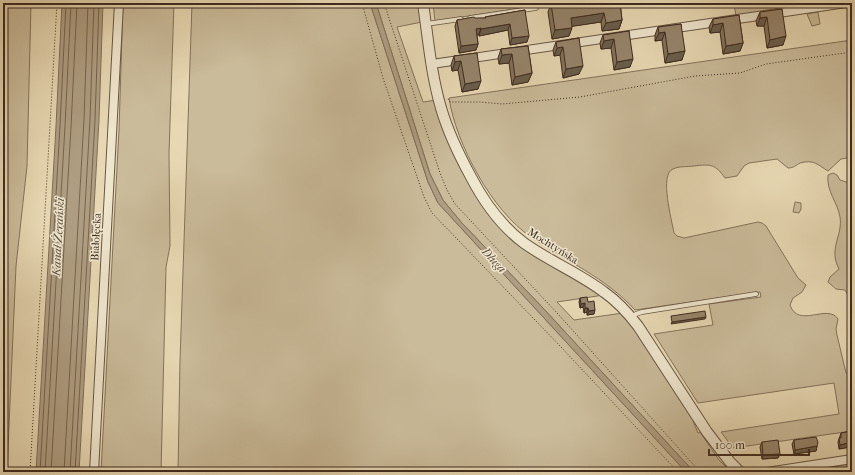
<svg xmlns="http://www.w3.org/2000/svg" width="855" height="475" font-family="'IM FELL French Canon',serif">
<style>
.green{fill:#cabb9a;stroke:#84735c}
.water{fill:#ae9d81;stroke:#816f5a}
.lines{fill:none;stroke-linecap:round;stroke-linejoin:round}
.shore{stroke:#766450;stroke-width:1}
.service-casing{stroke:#685644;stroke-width:5.5}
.minor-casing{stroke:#685644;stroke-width:10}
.tertiary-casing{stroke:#685644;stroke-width:12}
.path{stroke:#3e2b1f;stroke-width:1;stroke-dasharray:1 2;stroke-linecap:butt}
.service{stroke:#efe6ce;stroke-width:4}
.minor{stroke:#efe6ce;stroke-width:8}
.tertiary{stroke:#efe6ce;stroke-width:10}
.wall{fill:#81725d;stroke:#3e2b1f}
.shaded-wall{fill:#695d4c;stroke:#3e2b1f}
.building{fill:#96856c;stroke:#3e2b1f}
.labels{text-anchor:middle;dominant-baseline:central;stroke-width:3;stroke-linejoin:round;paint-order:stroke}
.street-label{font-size:11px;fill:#3e2b1f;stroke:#efe6ce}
.water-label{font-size:12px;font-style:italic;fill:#5a4838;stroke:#efe6ce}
</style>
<rect width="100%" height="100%" fill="#e7d8b3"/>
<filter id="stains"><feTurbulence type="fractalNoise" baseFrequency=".005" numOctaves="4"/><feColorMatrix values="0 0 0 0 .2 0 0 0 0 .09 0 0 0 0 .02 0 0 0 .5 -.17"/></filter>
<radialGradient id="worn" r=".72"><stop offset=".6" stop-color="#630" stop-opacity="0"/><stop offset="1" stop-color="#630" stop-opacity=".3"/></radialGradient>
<path class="green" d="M3 3H31L27 166 16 266 7 472H3Z
M123 3H174L169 153 170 246 166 267 161 472H101L119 130Z
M192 3H370L428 182 438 203 686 472H178L180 361Z
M376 3H413V5L419 4 422 22 397 27 423 102 437 100 491 216 604 295 557 302 574 320 623 313 636 329 695 420 693 421 698 433 700 432 719 460 731 472H694L543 308 461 222 443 200 430 174Z
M433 3H555L435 21Z
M734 3H821L736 16Z
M818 12 820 24 812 26 807 14Z
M852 40V157L841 159 828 171C818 165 814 159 800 163 796 165 794 168 788 168L777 159 749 163 744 166 737 176 725 178C715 164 711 164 694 166 687 167 679 166 673 169 659 174 672 221 674 233L677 236 684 238 758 222 762 223 766 226 798 278 806 285 802 292 793 298 790 305C798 329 828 303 838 319L836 329 837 335 846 373 852 377V431L733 448 721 432 839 414 834 383 698 403 654 334 713 325 709 304 761 297 760 292 635 310C605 277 567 262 531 237 492 211 456 144 449 98Z
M833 173 837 175 840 180 852 184V299L849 297 845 290 836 289 828 282 830 277 839 269C828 248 843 236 840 217 838 203 826 191 828 175Z
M795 202 801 203V209L799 213 793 212Z
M852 464V472H798Z"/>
<path class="water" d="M62 3H103L99 120 79 472H36L56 126Z
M370 3H376L430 174 443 200 461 222 543 308 694 472H686L438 203 428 182Z"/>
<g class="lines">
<path class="shore" d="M40 472 60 126 66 3
M45 472 65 126 71 3
M51 472 71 127 77 3
M64 472 84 119 88 3
M70 472 90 119 94 3
M75 472 95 120 99 3"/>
<defs>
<path id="service" d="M470 18 536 8
M426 24 461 19
M631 317 636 314 642 312 756 294"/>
<path id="minor" d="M432 64 846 3
M94 472 119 3
M767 472 852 459"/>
<path id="tertiary" d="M423 3C428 38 431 74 441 108 448 132 459 155 471 177 484 202 500 225 524 243 549 261 579 273 604 292 617 301 628 313 638 326L707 432 730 462 740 472"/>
</defs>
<use href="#service" class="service-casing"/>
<use href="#minor" class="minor-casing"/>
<use href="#tertiary" class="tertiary-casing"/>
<path class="path" d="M362 3 383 78 424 197 432 213 561 347 678 472
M384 3 440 173 447 190 455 204 558 314 700 472
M448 99 450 102H480L502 104 580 97 695 76 740 73 766 64 852 52
M30 472 57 3"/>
<use href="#service" class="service"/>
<use href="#minor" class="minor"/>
<use href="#tertiary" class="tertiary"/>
</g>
<path class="wall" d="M620 3 622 20 619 29 602 31 601 22 572 26 569 36 552 39 548 12 551 4Z
M782 9 783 45 767 48 764 26H757L756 21 760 12Z
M525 10 527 42 510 45 508 30 479 36V34L477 35 478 44 476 50 459 53 455 26 457 20 485 18V17Z
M739 15 743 43 740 51 723 54 720 32 710 33 709 27 713 19Z
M681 24 682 60 665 63 662 40 655 41V35L658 27Z
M629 31 630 67 614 70 611 48 601 49 600 43 603 35Z
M579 38V74L563 78 560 55 554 56 553 50 556 42Z
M528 46 532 73 528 82 512 85 509 63 499 64 498 58 501 49Z
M477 53 478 89 462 92 458 70 452 71 451 65 454 56Z
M580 298 588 302 594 314 587 315V312L584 313 583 307 580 308 579 302Z
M852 431V448H851L850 447 839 449 838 442 841 433Z
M794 440 817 446 816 451 794 454 792 444Z
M762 442 780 454 778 458 762 459 760 447Z"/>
<path class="shaded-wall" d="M604 13 601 22 568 27 571 18Z
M767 17 764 26H757L760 18Z
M622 20 619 29 602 31 606 23Z
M723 23 720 32 710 33 713 25Z
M510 24 508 30 479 36 481 29Z
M481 28 479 34 474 35 476 29Z
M572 28 569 36 552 39 555 30Z
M665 32 662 40 655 41 659 33Z
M529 36 527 42 510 45 512 38Z
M786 36 783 45 767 48 770 40Z
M614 39 611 48 601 49 604 41Z
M743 43 740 51 723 54 726 46Z
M478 44 476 50 459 53 461 46Z
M563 47 560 55 554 56 557 48Z
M685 51 682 60 665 63 668 54Z
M512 54 509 63 499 64 502 55Z
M633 59 630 67 614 70 617 62Z
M461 61 458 70 452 71 455 62Z
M583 66 579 74 563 78 566 69Z
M532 73 528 82 512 85 515 77Z
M481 81 478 89 462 92 465 84Z
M585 303 583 307 580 308 581 304Z
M585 308H588L587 312 584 313Z
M595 310 594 314 587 315 589 311Z
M706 317 705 319 671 324 672 322Z
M852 442 850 447 839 449 840 445Z
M817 446 816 451 794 454 795 450Z
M780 454 778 458 762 459 763 455Z"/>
<path class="building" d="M555 3H620L622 20 606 23 604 13 571 18 572 28 555 30 551 4Z
M782 9 786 36 770 40 767 17 760 18V12Z
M525 10 529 36 512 38 510 24 481 29V28L476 29 478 44 461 46 457 20 474 17 475 18H486L485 17Z
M739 15 743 43 726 46 723 23 713 25V19Z
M681 24 685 51 668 54 665 32 659 33 658 27Z
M629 31 633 59 617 62 614 39 604 41 603 35Z
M579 38 583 66 566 69 563 47 557 48 556 42Z
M528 46 532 73 515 77 512 54 502 55 501 49Z
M477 53 481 81 465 84 461 61 455 62 454 56Z
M587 297 588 302 594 301 595 310 589 311 588 308H585V303L581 304 580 298Z
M705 311 706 317 672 322 671 316Z
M852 431V442L840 445 839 438H841V433Z
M816 437 818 442 817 446 795 450 794 440Z
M778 440 780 454 763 455 762 442Z"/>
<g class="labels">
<g class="street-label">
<text transform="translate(96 237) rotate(-87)">Białołęcka</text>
<text transform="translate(553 246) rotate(32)">Mochtyńska</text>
</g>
<g class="water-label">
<text transform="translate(58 237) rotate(-87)">Kanał Żerański</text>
<text transform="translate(494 260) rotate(47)">Długa</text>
</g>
</g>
<rect width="855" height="475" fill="none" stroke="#e7d8b3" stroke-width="16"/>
<rect x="4" y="4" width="847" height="467" fill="none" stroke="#3e2b1f" stroke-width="2"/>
<rect x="8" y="8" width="839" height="459" fill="none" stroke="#3e2b1f"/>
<path d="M709 449v6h100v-6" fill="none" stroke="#3e2b1f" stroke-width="2"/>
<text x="715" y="449" font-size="12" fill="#3e2b1f" stroke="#efe6ce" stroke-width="3" paint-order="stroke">100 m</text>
<rect width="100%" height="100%" filter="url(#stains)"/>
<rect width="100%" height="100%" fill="url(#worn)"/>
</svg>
